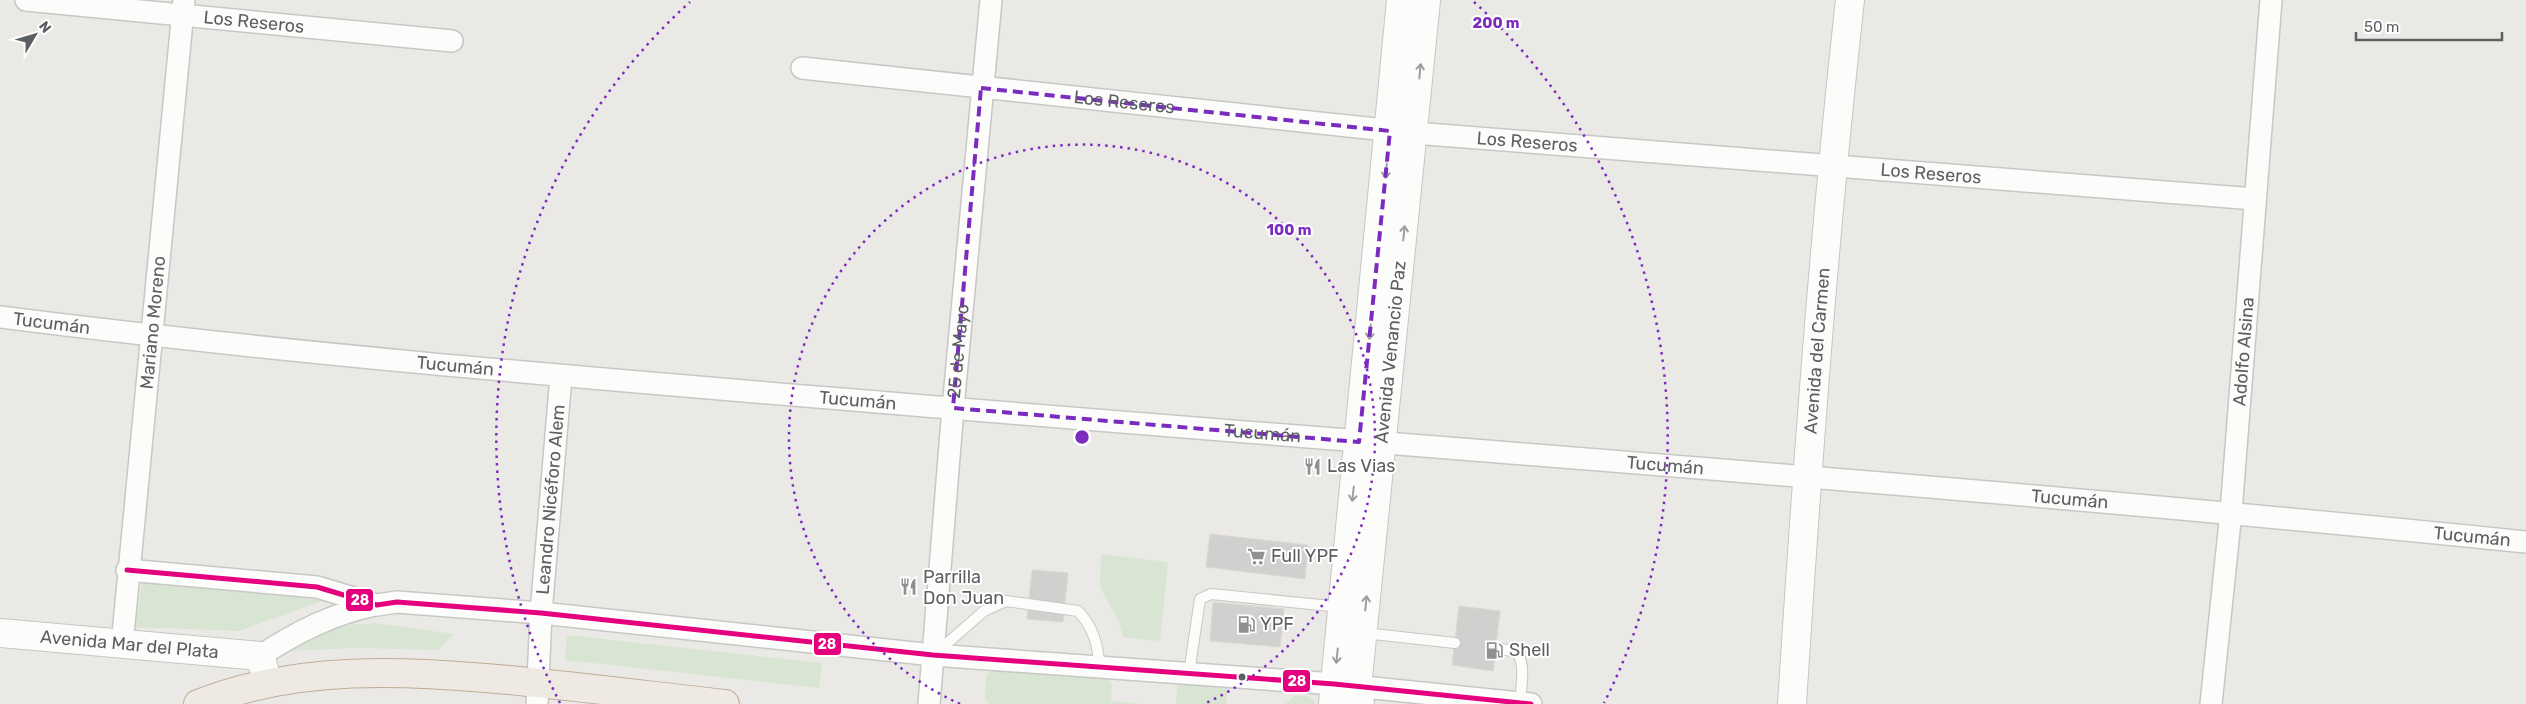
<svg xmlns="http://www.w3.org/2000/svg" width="2526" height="704" font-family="Rubik,sans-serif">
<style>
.green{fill:#d7e5d2}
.building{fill:#d1d0cf;stroke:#dad8d5}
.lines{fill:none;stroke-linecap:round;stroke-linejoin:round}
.lane-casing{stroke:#c7c7c6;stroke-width:12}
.street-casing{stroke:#c7c7c6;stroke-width:24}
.secondary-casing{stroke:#c5c6c5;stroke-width:30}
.highway-casing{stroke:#bfac96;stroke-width:30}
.lane{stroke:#fcfcfb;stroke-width:10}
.street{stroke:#fcfcfb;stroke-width:21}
.secondary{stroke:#fcfcfb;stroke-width:28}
.highway{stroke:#eee9e2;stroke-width:28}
.bus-1-casing{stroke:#fff;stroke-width:9}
.bus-1{stroke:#e5007d;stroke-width:5}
.oneway{stroke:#9c9ea0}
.marked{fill:none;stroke:#7b2cbf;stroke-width:4;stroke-dasharray:10 6;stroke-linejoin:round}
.ring{fill:none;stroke:#7b2cbf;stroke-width:2.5;stroke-dasharray:2.5 5}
.bus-dot{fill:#5c6063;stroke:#fff;stroke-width:2}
.labels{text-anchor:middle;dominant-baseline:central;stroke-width:4;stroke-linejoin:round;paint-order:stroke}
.street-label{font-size:18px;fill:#5c6063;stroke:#fff}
.poi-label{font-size:18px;fill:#5c6063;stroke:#fff;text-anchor:start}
.centre{fill:#7b2cbf;stroke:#fff;stroke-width:2.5}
.ring-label{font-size:15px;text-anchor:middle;font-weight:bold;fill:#7b2cbf;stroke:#fff;stroke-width:4;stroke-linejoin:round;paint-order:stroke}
.line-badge{stroke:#fff;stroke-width:2}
.badge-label{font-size:14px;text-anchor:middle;font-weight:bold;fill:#fff}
</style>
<rect width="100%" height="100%" fill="#ebe9e6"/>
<path class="green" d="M1101 554 1168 562 1160 641 1123 637 1118 620 1100 587Z
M142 581 325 600 239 631 136 627Z
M375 623 454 634 438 650 356 648 285 651 333 626Z
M567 635 822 663 819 688 565 660Z
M993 668 1105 677 1112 684 1111 701 1144 704H990L985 699 986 677Z
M1178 684 1228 687 1226 704H1176Z
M1295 695 1310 697 1316 704H1285Z"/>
<path class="building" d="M1210 534 1308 545 1305 579 1206 567Z
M1032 570 1068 573 1063 622 1027 619Z
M1213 602 1284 609 1280 647 1210 641Z
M1459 606 1500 611 1493 671 1452 665Z"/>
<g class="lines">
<defs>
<path id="lane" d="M1364 633 1455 643
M1496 648 1517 652C1526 666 1521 686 1520 703
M936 653 984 611 1006 601 1078 611C1093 627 1099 645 1099 667
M1189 673 1200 599 1211 594 1341 607"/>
<g id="street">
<path id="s1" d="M26 0 452 41"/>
<path id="s2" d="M802 68 1414 133 2255 199"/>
<path id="s3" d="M0 317C299 355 600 379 901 404 1442 449 1985 487 2526 542"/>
<path d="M127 570 317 587 377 605 397 602 541 613 933 655 1334 684 1531 704"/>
<path id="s4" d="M122 645 184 0"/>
<path d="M260 656C297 632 332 614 375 605"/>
<path id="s5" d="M537 704 541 613 561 376"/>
<path id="s6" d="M929 704 953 408 991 0"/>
<path id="s7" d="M2211 704 2231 512 2271 0"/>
</g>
<g id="secondary">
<path id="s8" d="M0 633 260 656 268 682"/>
<path d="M1333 704 1401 0"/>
<path id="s9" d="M1360 704 1357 687 1426 0"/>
<path id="s10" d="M1792 704C1807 469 1824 234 1850 0"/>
</g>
<path id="highway" d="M198 704C299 664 404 671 509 680 581 687 653 696 725 704"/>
</defs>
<use href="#lane" class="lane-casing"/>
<use href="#street" class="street-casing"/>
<use href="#secondary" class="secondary-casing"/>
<use href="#highway" class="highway-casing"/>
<use href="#lane" class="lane"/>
<use href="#street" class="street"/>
<use href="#secondary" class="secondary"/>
<use href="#highway" class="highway"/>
<defs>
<path id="bus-1" d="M127 570 317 587 377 605 397 602 541 613 933 655 1334 684 1531 704"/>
</defs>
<use href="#bus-1" class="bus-1-casing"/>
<use href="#bus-1" class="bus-1"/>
</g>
<defs><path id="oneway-shaft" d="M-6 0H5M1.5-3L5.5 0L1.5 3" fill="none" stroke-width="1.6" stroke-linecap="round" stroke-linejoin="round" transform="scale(1.25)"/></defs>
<g class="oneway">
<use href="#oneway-shaft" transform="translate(1420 71) rotate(-85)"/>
<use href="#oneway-shaft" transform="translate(1386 171) rotate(96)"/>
<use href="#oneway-shaft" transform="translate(1404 233) rotate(-84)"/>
<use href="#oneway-shaft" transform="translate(1370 332) rotate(96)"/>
<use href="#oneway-shaft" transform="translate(1353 494) rotate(96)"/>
<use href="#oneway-shaft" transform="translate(1366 603) rotate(-84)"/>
<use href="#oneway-shaft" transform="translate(1337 656) rotate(96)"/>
</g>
<path class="marked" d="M981 88 1390 131 1359 442 953 408Z"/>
<g class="ring">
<path d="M960 704A293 293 0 1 1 1204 704"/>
<path d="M560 703A586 586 0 0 1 690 2M1474 2A586 586 0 0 1 1604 703"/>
</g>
<defs>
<symbol id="restaurant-bare" viewBox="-9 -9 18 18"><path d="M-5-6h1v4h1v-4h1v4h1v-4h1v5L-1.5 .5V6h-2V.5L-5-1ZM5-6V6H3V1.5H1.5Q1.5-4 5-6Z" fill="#8e9091" stroke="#fff" stroke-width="2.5" paint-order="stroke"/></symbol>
<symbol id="supermarket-bare" viewBox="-9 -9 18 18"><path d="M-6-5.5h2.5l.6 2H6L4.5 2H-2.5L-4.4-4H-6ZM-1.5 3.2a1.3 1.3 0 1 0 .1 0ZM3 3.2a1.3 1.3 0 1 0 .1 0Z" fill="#8e9091" stroke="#fff" stroke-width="2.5" paint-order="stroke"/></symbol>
<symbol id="fuel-bare" viewBox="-9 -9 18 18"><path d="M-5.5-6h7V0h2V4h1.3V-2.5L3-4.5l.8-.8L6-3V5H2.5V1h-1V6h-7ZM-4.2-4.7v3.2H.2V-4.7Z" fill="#8e9091" stroke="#fff" stroke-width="2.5" paint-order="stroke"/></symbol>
</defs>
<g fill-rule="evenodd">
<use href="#restaurant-bare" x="1300" y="454" width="25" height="25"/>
<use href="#supermarket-bare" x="1244" y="544" width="25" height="25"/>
<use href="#restaurant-bare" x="896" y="574" width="25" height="25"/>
<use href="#fuel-bare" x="1234" y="612" width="25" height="25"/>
<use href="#fuel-bare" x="1482" y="638" width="25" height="25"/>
</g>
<circle class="bus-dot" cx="1242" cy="677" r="4.5"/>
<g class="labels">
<g class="street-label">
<text stroke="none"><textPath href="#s1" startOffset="229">Los Reseros</textPath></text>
<text stroke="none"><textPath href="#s2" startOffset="324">Los Reseros</textPath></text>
<text stroke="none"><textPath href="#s2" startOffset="729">Los Reseros</textPath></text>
<text stroke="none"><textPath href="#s2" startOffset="1134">Los Reseros</textPath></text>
<text stroke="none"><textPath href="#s4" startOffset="324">Mariano Moreno</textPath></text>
<text stroke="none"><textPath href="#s3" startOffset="52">Tucumán</textPath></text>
<text stroke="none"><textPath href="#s6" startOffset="354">25 de Mayo</textPath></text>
<text stroke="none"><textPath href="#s9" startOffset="354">Avenida Venancio Paz</textPath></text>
<text stroke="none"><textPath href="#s10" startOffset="354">Avenida del Carmen</textPath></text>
<text stroke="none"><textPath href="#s7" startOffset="354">Adolfo Alsina</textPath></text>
<text stroke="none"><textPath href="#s3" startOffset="458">Tucumán</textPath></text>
<text stroke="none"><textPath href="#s3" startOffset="862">Tucumán</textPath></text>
<text stroke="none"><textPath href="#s3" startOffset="1268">Tucumán</textPath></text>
<text stroke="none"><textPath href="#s3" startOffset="1672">Tucumán</textPath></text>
<text stroke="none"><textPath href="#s5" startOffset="205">Leandro Nicéforo Alem</textPath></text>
<text stroke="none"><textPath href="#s3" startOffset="2078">Tucumán</textPath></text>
<text stroke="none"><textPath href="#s3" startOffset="2482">Tucumán</textPath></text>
<text stroke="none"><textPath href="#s8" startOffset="130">Avenida Mar del Plata</textPath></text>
</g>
<g class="poi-label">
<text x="1327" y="466">Las Vias</text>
<text x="1271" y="556">Full YPF</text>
<text x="923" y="577">Parrilla<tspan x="923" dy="21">Don Juan</tspan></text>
<text x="1260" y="624">YPF</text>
<text x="1509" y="650">Shell</text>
</g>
</g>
<circle cx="1082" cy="437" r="8" class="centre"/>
<g class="ring-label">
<text x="1496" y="28">200 m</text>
<text x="1289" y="235">100 m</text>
</g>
<g class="line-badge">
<rect x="345" y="588" width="29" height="24" rx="5" fill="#e5007d"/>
<rect x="813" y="632" width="29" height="24" rx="5" fill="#e5007d"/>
<rect x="1282" y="669" width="29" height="24" rx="5" fill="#e5007d"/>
</g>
<g class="badge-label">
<text x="360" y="605">28</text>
<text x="827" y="649">28</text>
<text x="1297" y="686">28</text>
</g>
<g transform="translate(35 35) rotate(52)" stroke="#ffffff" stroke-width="4" paint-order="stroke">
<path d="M0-4L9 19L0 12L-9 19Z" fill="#5c6063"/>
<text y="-8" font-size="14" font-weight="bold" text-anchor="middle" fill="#5c6063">N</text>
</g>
<path d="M2356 32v8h146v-8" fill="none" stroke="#5c6063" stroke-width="2.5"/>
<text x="2364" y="32" font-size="15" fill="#5c6063" stroke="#ffffff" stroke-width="4" paint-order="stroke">50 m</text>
</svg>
